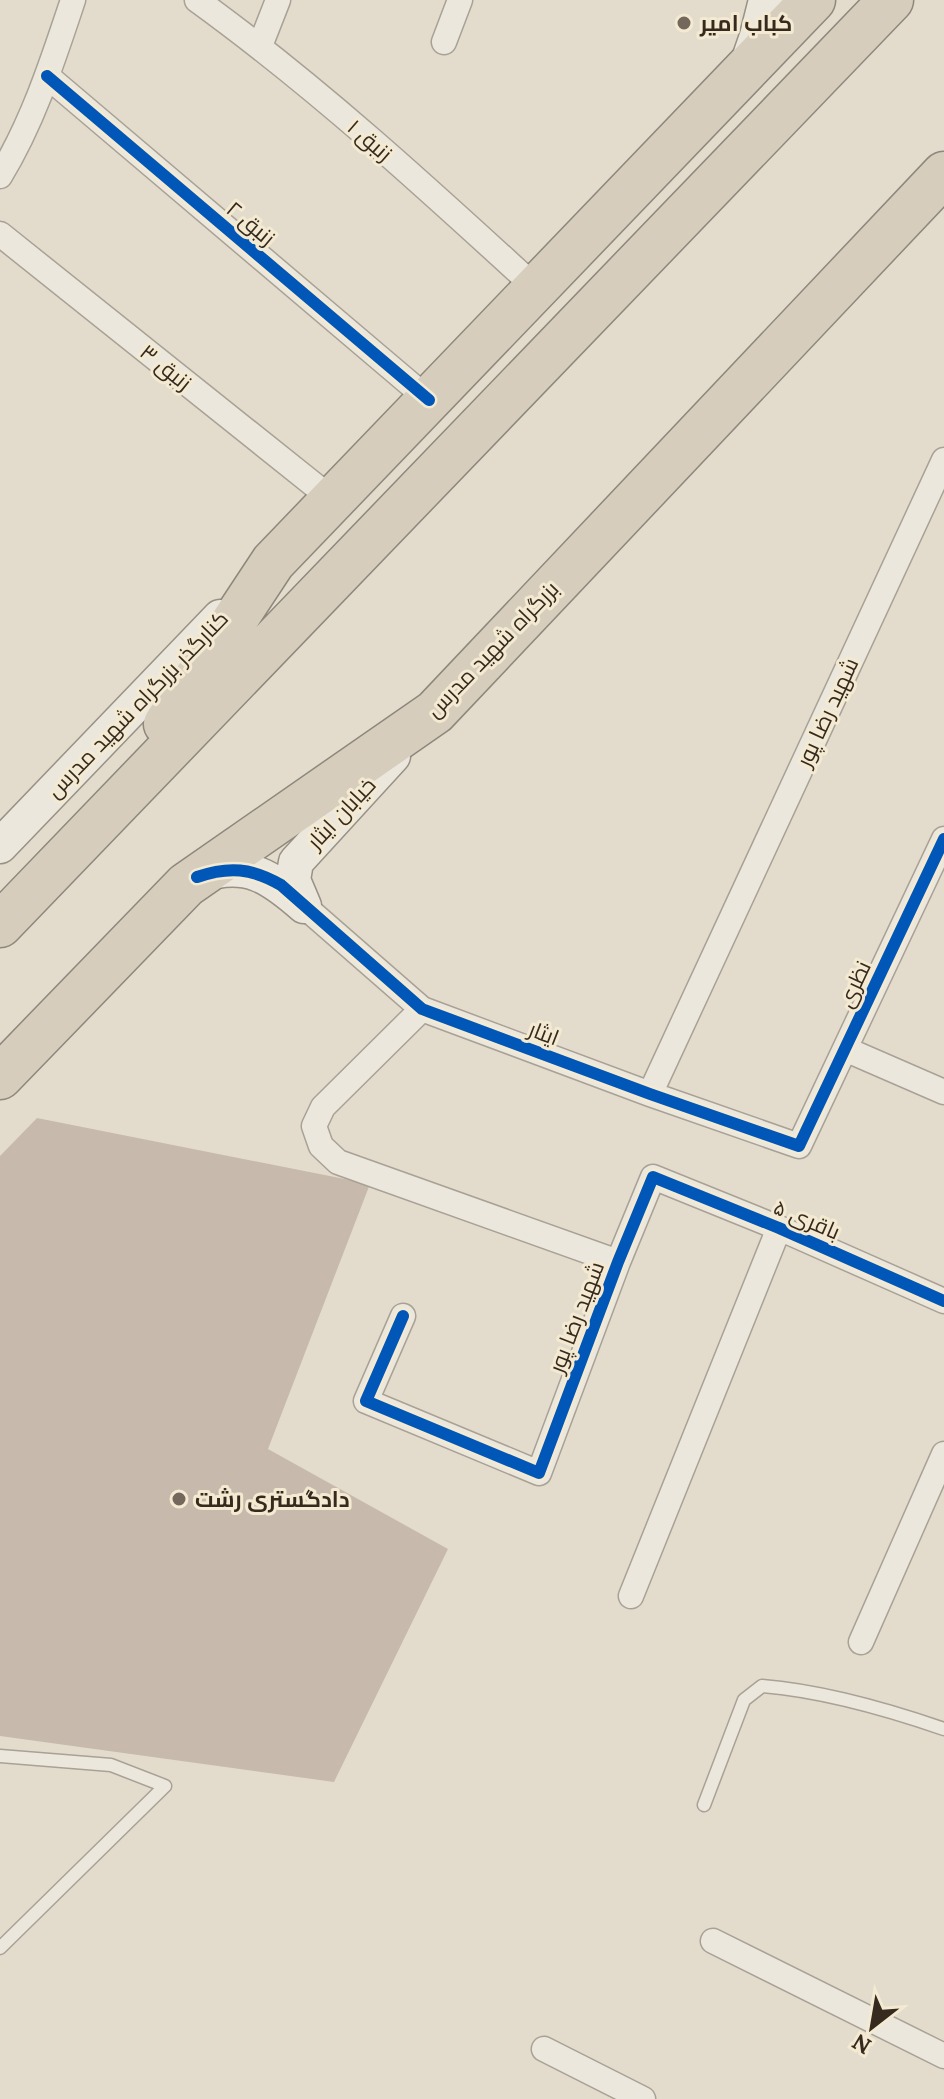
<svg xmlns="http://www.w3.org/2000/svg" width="944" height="2099" font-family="Lora,Cairo,serif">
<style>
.building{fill:#c7baad}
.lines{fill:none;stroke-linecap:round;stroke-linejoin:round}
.lane-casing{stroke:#a8a195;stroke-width:15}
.street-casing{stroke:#a8a195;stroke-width:27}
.secondary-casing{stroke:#989185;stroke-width:37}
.highway-casing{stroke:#8e877c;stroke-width:47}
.lane{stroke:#ece7dd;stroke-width:12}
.street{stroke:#ece7dd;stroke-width:24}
.secondary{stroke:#ece7dd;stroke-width:34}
.highway{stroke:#d6cdbd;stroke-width:44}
.cycleway-casing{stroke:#f4ead2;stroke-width:17}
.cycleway{stroke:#0057b8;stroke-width:12}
.poi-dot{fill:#73685b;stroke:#f4ead2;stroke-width:3}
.labels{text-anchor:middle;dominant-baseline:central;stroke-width:6;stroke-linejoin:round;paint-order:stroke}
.poi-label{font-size:22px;font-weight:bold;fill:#362a1e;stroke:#f4ead2;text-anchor:start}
.street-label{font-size:22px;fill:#362a1e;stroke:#f4ead2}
</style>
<rect width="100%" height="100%" fill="#e3dccc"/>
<path class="building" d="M37 1118 370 1184 268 1449 448 1549 334 1782 0 1736V1156Z"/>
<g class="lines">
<defs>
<path id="lane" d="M0 1756 111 1765 165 1786 0 1948
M704 1805 744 1700 762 1686C824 1691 886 1709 944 1729"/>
<path id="street" d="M197 0C317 87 427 188 536 288
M444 42 460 0
M260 46 278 0
M47 76 429 400
M0 176C33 122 53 60 73 0
M0 234 333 500
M304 906 422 1009 650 1094 799 1146 944 839
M422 1009 323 1107 314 1126 321 1146 338 1162 618 1262
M845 1049 944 1092
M650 1094 944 460
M403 1316 366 1401 539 1473 618 1262 653 1177 779 1228 944 1301
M631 1596 779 1228
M861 1642 944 1454
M713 1941 944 2056
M544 2049 643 2099"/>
<path id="secondary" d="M747 65 757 36 766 0
M0 846 220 617
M201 875C247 860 271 877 304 906
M304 906 293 880 296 862 393 756"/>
<path id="highway" d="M166 724 273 562 813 0
M0 925 891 0
M0 1077 186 885 435 712 944 174"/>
</defs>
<use href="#lane" class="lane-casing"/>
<use href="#street" class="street-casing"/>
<use href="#secondary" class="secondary-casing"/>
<use href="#highway" class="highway-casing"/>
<use href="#lane" class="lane"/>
<use href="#street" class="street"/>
<use href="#secondary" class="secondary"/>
<use href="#highway" class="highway"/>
<defs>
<path id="cycleway" d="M47 76 429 400
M197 877C229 866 252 868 281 885L422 1009 650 1094 799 1146 944 839
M403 1316 366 1401 539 1473 618 1262 653 1177 779 1228 944 1301"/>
</defs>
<use href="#cycleway" class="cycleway-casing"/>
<use href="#cycleway" class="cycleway"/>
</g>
<g class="poi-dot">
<circle cx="684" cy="23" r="8"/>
<circle cx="179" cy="1499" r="8"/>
</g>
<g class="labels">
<g class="poi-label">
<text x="700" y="23">کباب امیر</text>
<text x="195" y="1499">دادگستری رشت</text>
</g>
<g class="street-label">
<text transform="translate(370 140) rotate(41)">زنبق ۱</text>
<text transform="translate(251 223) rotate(40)">زنبق ۲</text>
<text transform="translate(166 367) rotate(39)">زنبق ۳</text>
<text transform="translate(492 649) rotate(-46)">بزرگراه شهید مدرس</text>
<text transform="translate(137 704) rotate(-46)">کنارگذر بزرگراه شهید مدرس</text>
<text transform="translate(827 712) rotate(-65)">شهید رضا پور</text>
<text transform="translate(341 813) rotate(-47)">خیابان ایثار</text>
<text transform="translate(854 984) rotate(-65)">نظری</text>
<text transform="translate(544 1033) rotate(21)">ایثار</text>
<text transform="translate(807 1219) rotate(23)">باقری ۵</text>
<text transform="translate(576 1317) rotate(-69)">شهید رضا پور</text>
</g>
</g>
<g transform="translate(872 2027) rotate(211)" stroke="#f4ead2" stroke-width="6" paint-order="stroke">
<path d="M0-6L14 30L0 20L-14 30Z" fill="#362a1e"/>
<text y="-12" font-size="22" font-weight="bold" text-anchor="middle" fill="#362a1e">N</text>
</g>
</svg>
